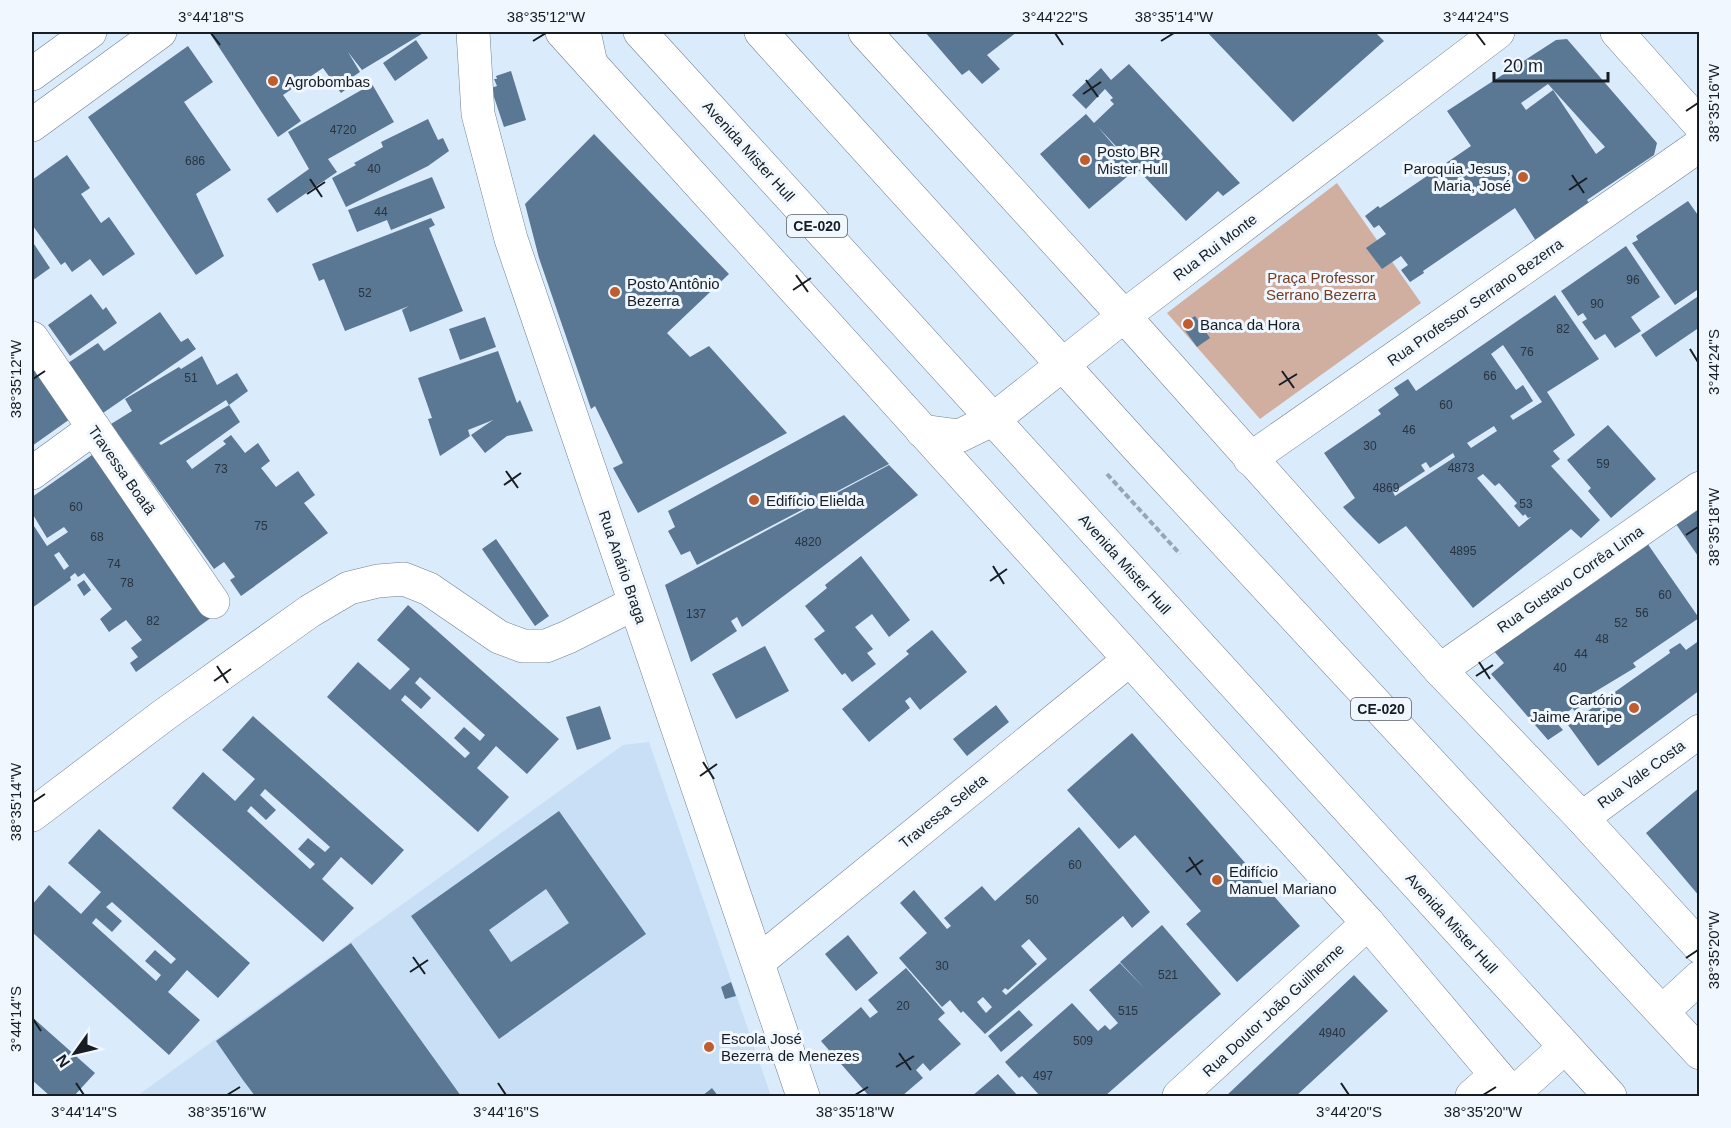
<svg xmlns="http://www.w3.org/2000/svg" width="1731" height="1128" font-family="Helvetica,sans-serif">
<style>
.built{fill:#c8dff6}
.green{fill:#d0afa1}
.building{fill:#5a7793;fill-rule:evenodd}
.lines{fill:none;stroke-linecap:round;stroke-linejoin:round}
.minor-casing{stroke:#718090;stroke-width:34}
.major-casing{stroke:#718090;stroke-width:34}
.highway-casing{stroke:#718090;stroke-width:34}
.path{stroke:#98a5b3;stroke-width:4;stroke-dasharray:6 3;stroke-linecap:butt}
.minor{stroke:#fff;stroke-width:33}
.major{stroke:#fff;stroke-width:33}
.highway{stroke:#fff;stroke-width:33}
.ticks{fill:none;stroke:#171d23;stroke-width:2}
.poi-dot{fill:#c15c2c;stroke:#f0f7fe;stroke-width:2}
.labels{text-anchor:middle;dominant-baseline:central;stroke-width:6;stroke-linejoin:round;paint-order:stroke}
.number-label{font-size:12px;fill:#28343f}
.shield{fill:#f0f7fe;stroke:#585e65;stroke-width:1.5}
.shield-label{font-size:14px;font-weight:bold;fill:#171d23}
.poi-label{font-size:15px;fill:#171d23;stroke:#f0f7fe;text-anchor:start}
.street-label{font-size:15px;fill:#171d23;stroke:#f0f7fe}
.park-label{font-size:15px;fill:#733d25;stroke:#f0f7fe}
.neatline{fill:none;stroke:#171d23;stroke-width:2}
.ticks-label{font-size:15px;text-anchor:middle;fill:#171d23}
</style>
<rect width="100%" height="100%" fill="#daebfc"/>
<path class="built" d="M649 742 771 1096H137L623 745Z"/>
<path class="green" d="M1337 183 1421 303 1260 419 1167 313Z"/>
<path class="building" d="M209 32H425L362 70 348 52 360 72 348 80 352 85 341 93 323 68 283 95 301 121 278 137Z
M925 32H1017L987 55 1000 69 982 84 969 70 962 75Z
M1207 32H1375L1384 41 1293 122Z
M1567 39 1657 143 1654 155 1587 200 1592 207 1538 244 1515 208 1423 271 1424 273 1410 282 1401 270 1408 265 1401 256 1382 269 1366 248 1386 234 1379 225 1374 228 1365 216 1378 206 1380 208 1471 146 1447 111 1556 40ZM1548 84 1605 147 1596 154 1553 90 1526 110 1521 103Z
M416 40 428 58 395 81 383 63Z
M188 46 213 82 184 102 231 170 196 194 224 256 196 275 88 117Z
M1129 64 1240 183 1223 196 1218 191 1186 221 1097 126 1135 170 1089 209 1040 154 1086 114 1094 123 1114 104 1110 100 1113 98 1105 89 1086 109 1072 95 1101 68 1111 80Z
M511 71 526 120 504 127 491 88 497 86 494 79H497L496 76Z
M372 84 394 122 328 159 337 172 277 213 267 199 309 169 288 132Z
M428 119 438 140 443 138 449 151 428 166 346 207 332 178 356 165 354 163 383 147 381 142Z
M594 134 729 274 667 333 690 357 709 346 787 433 638 513 613 468 623 463 595 406 591 409 539 258 525 204Z
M67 155 90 188 81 194 101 223 109 217 135 254 103 276 90 259 72 272 65 262 61 265 33 226 32 228V180Z
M432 177 445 208 391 230 387 220 357 232 348 210Z
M1688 201 1700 218V288L1675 305 1632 243 1638 240 1636 236Z
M431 218 435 225 429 228 463 311 410 332 402 310 409 306 345 331 324 279 319 281 312 264Z
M32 241 50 268 32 281Z
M1626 246 1660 297 1631 317 1641 331 1615 348 1605 334 1595 340 1582 322 1587 319 1583 313 1578 316 1561 291Z
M91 294 103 310 106 307 117 323 70 356 48 325Z
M1555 295 1599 359 1547 392 1575 435 1553 451 1560 459 1551 466 1600 520 1581 538 1571 529 1473 608 1406 526 1379 544 1353 518 1343 507 1355 498 1324 453 1381 414 1378 410 1399 395 1394 388 1408 379 1416 391ZM1503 345 1542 402 1513 420 1510 416 1533 401 1523 385 1516 390 1491 354ZM1494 426 1497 431 1471 448 1467 443ZM1453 453 1455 457 1395 496 1393 492 1425 471 1421 465 1426 462 1430 468ZM1483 474 1495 486 1499 483 1517 503 1514 506 1523 516 1525 514 1528 518 1531 517 1519 527 1477 478Z
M1700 295V327L1656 357 1641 335Z
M160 312 181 342 188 338 196 349 103 413 68 363 98 343 104 351Z
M1195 316 1210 338 1197 347 1181 325Z
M485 317 496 347 460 360 449 329Z
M498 351 517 403 520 400 533 431 507 436 485 453 471 435 493 420 468 430 470 436 440 456 428 419 432 418 418 378Z
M202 356 217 385 237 373 248 391 229 405 226 400 159 443 161 445 229 405 240 422 186 461 192 469 226 444 223 441 231 435 245 453 258 443 270 461 261 468 276 487 298 471 315 495 304 503 328 533 241 596 230 580 235 577 224 562 214 569 111 424 132 411 125 399 179 367 181 369Z
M32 364 70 419 32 446Z
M844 415 889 464 697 565 690 551 681 555 668 531 675 527 668 511Z
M1608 425 1656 479 1611 518 1588 491 1591 488 1567 460Z
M92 455 196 603 212 617 136 672 130 663 138 657 131 648 142 640 126 620 109 632 100 619 112 609 84 573 78 577 75 573 70 577 71 580 32 608V523L47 546 68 532 64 527 47 538 32 513V497ZM59 552 69 566 64 570 54 555Z
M889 465 918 495 745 625 742 627 737 617 731 621 737 631 691 662 665 585Z
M1700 507V559L1676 524Z
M496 539 549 616 535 626 482 549Z
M1647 543 1699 618 1633 663 1636 667 1593 693 1595 696 1574 711 1573 708 1555 721 1563 730 1548 740 1491 674 1504 663 1493 650Z
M861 556 910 620 889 637 872 614 855 627 873 649 867 653 876 664 852 682 845 673 842 675 814 639 825 631 805 606 827 588 825 585Z
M84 580 91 590 84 596 77 585Z
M408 605 559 739 527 774 496 746 477 768 509 797 478 832 327 697 358 662 390 690 410 669 377 640ZM420 677 485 735 480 741 464 727 454 738 470 753 465 758 401 700 405 695 421 709 431 698 415 683Z
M932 630 967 672 920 710 910 697 905 701 910 708 869 742 842 709 909 654 906 651Z
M1700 640V690L1598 766 1568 725 1670 653 1669 650 1680 643 1686 650Z
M765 646 789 691 736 719 712 674Z
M996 705 1009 722 967 756 953 739Z
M600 706 611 739 577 750 566 717Z
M253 716 404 850 372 885 341 857 322 879 354 908 323 942 172 808 203 772 235 801 255 779 222 750ZM265 789 330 847 325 852 308 838 298 849 315 864 310 869 247 811 251 806 266 820 276 810 260 795Z
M1132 733 1300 926 1237 982 1186 924 1201 911 1135 835 1119 849 1067 790Z
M1700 787V897L1646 833Z
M559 811 646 934 499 1039 411 916ZM546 889 569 923 511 962 489 930Z
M1079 827 1150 912 1132 928 1123 916 985 1034 963 1011 961 1013 950 1000 942 1007 899 958 927 933 900 903 914 890 947 929 951 926 944 918 982 886 995 901ZM1029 939 1047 959 1006 995 1002 991 1005 988 1008 990 1037 964 1021 946ZM983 997 992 1007 986 1013 977 1002Z
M99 829 250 963 218 998 187 970 168 992 200 1020 169 1055 32 932V905L49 885 81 914 101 892 68 863ZM112 902 176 959 171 964 155 950 145 961 161 975 156 981 92 923 96 918 112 932 122 921 106 907Z
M1162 925 1221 994 1105 1096H1040L1022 1076 1019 1078 1005 1062 1072 1003 1098 1031 1105 1025 1110 1030 1118 1023 1089 990 1120 963 1146 990 1120 962Z
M848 935 878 973 856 991 825 954Z
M351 943 461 1096H255L243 1080 216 1041Z
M906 968 945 1013 938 1019 961 1044 930 1071 923 1063 916 1070 923 1078 902 1096H869L821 1041 861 1007 870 1018 878 1012 868 1000Z
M1354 975 1388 1011 1296 1096H1226Z
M731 982 736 996 725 999 721 987Z
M1019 1010 1033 1025 1001 1052 988 1036Z
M32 1017 95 1073 74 1096H50L32 1080Z
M998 1074 1018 1096H972Z
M712 1088 718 1096H702Z"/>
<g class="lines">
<defs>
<path id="minor" d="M473 32 478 114 511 239 803 1096
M1617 32 1700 125
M32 74 90 32
M32 125 160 32
M32 338 213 602
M922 431 959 436 994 419 1124 316 1498 32
M1250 459 1700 145
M32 473 94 428
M1440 670 1700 488
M32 815 164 715 310 611 349 588 378 581 404 579 429 589 499 637 523 646H546L568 637 635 603
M1582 818 1700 731
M758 962 1129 660
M1179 1096 1368 923
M1472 1096 1496 1075"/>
<path id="major" d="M562 32 1368 923 1514 1096
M865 32 1124 316 1440 670 1582 818 1700 947"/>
<path id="highway" d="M584 32 591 64
M640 32 1610 1096
M761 32 1138 448 1700 1053
M1663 1011 1700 977
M1512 1095 1565 1047"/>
</defs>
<use href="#minor" class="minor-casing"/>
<use href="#major" class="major-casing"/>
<use href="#highway" class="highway-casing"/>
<path class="path" d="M1107 474 1180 554"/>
<use href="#minor" class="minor"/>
<use href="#major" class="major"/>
<use href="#highway" class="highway"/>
</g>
<path class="ticks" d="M211 33 220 45M1055 33 1063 45M1476 33 1485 45M533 41 546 33M1161 41 1174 33M1086 80 1098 97M1083 94 1101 82M1686 111 1698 103M1572 175 1584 193M310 179 322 197M1569 190 1587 178M307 194 325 182M796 275 808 292M793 290 811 278M1690 349 1698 362M1282 371 1294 388M33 379 45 371M1279 385 1297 374M506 471 518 488M504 485 521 473M1686 535 1698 527M993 566 1004 584M990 581 1007 569M1479 662 1490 679M217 666 228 683M1476 676 1493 665M214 681 231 669M703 762 714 779M700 776 717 764M33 802 45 794M1189 857 1201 875M1186 872 1203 860M413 957 425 974M1686 958 1698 950M410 972 428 960M33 1019 41 1031M899 1053 911 1070M896 1067 914 1056M76 1083 84 1095M498 1083 506 1095M1341 1083 1349 1095M227 1095 240 1087M855 1095 868 1087M1483 1095 1496 1087"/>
<g class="poi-dot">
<circle cx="273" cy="81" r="6"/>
<circle cx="1085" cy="160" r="6"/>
<circle cx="1523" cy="177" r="6"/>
<circle cx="615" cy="292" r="6"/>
<circle cx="1188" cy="324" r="6"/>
<circle cx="754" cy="500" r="6"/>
<circle cx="1634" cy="708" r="6"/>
<circle cx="1217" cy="880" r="6"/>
<circle cx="709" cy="1047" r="6"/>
</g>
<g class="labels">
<g class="number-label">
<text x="343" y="130">4720</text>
<text x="195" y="161">686</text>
<text x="374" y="169">40</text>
<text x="381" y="212">44</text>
<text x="1633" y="280">96</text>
<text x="365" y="293">52</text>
<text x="1597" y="304">90</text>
<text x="1563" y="329">82</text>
<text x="1527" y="352">76</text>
<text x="1490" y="376">66</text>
<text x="191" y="378">51</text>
<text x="1446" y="405">60</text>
<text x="1409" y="430">46</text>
<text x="1370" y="446">30</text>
<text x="1603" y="464">59</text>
<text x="1461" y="468">4873</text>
<text x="221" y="469">73</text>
<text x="1386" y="488">4869</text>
<text x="1526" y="504">53</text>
<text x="76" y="507">60</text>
<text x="261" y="526">75</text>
<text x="97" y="537">68</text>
<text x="808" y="542">4820</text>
<text x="1463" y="551">4895</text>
<text x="114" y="564">74</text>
<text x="127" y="583">78</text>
<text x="1665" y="595">60</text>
<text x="1642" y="613">56</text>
<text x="696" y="614">137</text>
<text x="153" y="621">82</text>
<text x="1621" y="623">52</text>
<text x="1602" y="639">48</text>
<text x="1581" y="654">44</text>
<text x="1560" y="668">40</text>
<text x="1075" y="865">60</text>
<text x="1032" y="900">50</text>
<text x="942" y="966">30</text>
<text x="1168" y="975">521</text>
<text x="903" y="1006">20</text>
<text x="1128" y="1011">515</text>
<text x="1332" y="1033">4940</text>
<text x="1083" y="1041">509</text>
<text x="1043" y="1076">497</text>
</g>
<g class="shield">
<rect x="787" y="215" width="60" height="22" rx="4.5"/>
<rect x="1351" y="698" width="60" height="22" rx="4.5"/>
</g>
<g class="shield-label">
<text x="817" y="226">CE-020</text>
<text x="1381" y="709">CE-020</text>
</g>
<g class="poi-label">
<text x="285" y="81">Agrobombas</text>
<text x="1097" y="151">Posto BR<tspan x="1097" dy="17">Mister Hull</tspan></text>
<text x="1511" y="168" text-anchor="end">Paroquia Jesus,<tspan x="1511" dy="17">Maria, José</tspan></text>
<text x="627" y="283">Posto Antônio<tspan x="627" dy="17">Bezerra</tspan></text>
<text x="1200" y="324">Banca da Hora</text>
<text x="766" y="500">Edifício Elielda</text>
<text x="1622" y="699" text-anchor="end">Cartório<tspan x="1622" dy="17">Jaime Araripe</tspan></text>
<text x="1229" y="871">Edifício<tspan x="1229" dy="17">Manuel Mariano</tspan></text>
<text x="721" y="1038">Escola José<tspan x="721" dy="17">Bezerra de Menezes</tspan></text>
</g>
<g class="street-label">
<text transform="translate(749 151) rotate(48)">Avenida Mister Hull</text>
<text transform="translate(1215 247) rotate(-37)">Rua Rui Monte</text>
<text transform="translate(1475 302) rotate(-35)">Rua Professor Serrano Bezerra</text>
<text transform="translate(122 470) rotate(55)">Travessa Boatã</text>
<text transform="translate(1125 564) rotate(48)">Avenida Mister Hull</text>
<text transform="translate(623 567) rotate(71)">Rua Anário Braga</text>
<text transform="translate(1570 579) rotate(-35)">Rua Gustavo Corrêa Lima</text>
<text transform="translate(1641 774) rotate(-36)">Rua Vale Costa</text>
<text transform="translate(943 811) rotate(-39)">Travessa Seleta</text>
<text transform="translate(1452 923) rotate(48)">Avenida Mister Hull</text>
<text transform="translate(1273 1010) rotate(-43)">Rua Doutor João Guilherme</text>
</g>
<g class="park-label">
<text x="1321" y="277">Praça Professor<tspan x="1321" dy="17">Serrano Bezerra</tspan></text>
</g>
</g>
<rect width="1731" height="1128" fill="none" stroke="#f0f7fe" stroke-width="66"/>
<g transform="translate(75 1053) rotate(236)" stroke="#f0f7fe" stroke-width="4.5" paint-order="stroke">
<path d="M0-4.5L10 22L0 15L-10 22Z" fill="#171d23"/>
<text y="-9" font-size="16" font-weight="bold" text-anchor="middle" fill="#171d23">N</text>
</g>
<path d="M1494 72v9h114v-9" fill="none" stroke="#171d23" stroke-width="3"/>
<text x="1503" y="72" font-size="18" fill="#171d23" stroke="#f0f7fe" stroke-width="4.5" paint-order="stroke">20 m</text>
<rect x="33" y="33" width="1665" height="1062" class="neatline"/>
<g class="ticks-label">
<text x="211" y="22">3°44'18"S</text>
<text x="546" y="22">38°35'12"W</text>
<text x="1055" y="22">3°44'22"S</text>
<text x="1174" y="22">38°35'14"W</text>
<text x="1476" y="22">3°44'24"S</text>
<text transform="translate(1714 103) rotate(-90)" y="5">38°35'16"W</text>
<text transform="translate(1714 362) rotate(-90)" y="5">3°44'24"S</text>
<text transform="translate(16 379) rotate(-90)" y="5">38°35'12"W</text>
<text transform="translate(1714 527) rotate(-90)" y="5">38°35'18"W</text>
<text transform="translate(16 802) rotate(-90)" y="5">38°35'14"W</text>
<text transform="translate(1714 950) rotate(-90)" y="5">38°35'20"W</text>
<text transform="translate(16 1019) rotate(-90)" y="5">3°44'14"S</text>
<text x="84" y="1117">3°44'14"S</text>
<text x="227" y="1117">38°35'16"W</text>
<text x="506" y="1117">3°44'16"S</text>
<text x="855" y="1117">38°35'18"W</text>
<text x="1349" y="1117">3°44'20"S</text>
<text x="1483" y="1117">38°35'20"W</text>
</g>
</svg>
